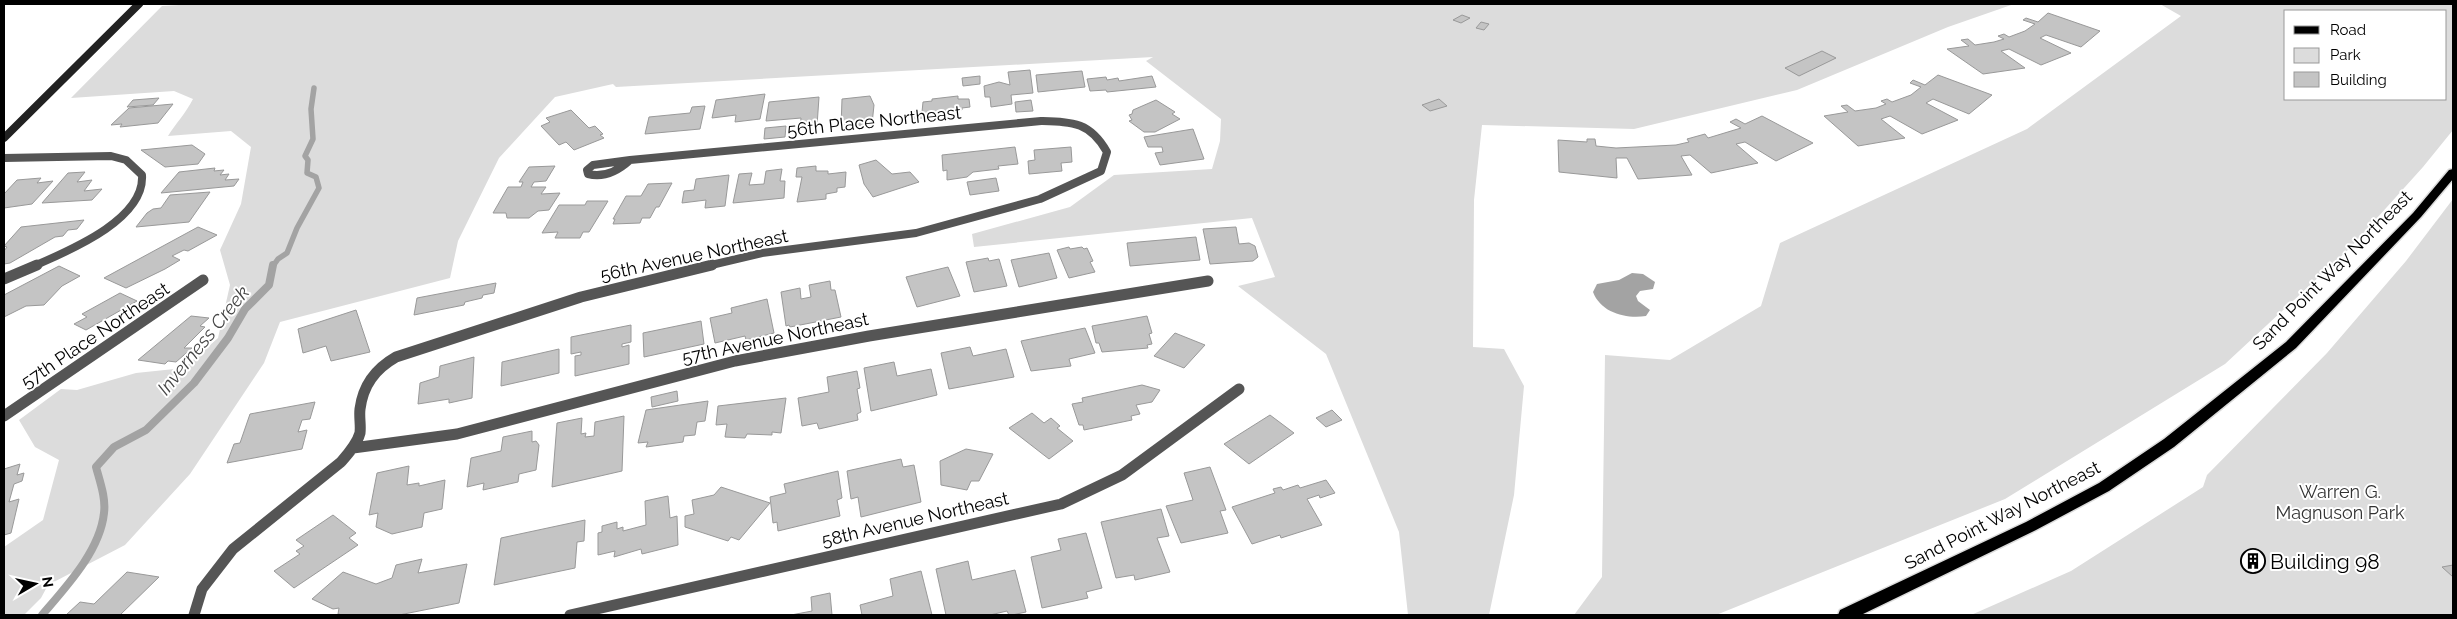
<svg xmlns="http://www.w3.org/2000/svg" width="2457" height="619" font-family="Raleway,sans-serif">
<style>
.green{fill:#dcdcdc;fill-rule:evenodd}
.water{fill:#a3a3a3}
.lines{fill:none;stroke-linecap:round;stroke-linejoin:round}
.stream-far1{stroke:#a3a3a3;stroke-width:5.5}
.stream{stroke:#a3a3a3;stroke-width:8}
.building{fill:#c4c4c4;stroke:#999}
.primary-casing{stroke:#dbdbdb;stroke-width:3}
.street-far1{stroke:#555;stroke-width:8}
.street{stroke:#555;stroke-width:11}
.secondary{stroke:#222;stroke-width:8}
.primary{fill:#000;fill-rule:evenodd}
.labels{text-anchor:middle;dominant-baseline:central;stroke-width:4;stroke-linejoin:round;paint-order:stroke}
.street-label{font-size:18px;fill:#000;stroke:#fff}
.park-label{font-size:18px;fill:#333;stroke:#fff}
.water-label{font-size:19px;font-style:italic;fill:#444;stroke:#fff}
.near-poi-label{font-size:21px;fill:#000;stroke:#fff;text-anchor:start}
</style>
<rect width="100%" height="100%" fill="#fff"/>
<path class="green" d="M196 4H2014L1948 27 1797 90 1634 129 1482 125 1474 200 1473 347 1504 349 1524 386 1514 495 1489 615H1408L1399 532 1326 354 1238 286 1275 277 1252 218 974 247 972 234 1070 207 1114 175 1212 169 1220 141 1221 119 1146 61 1153 57 616 87 613 84 555 97 499 158 458 241 450 278 280 322 264 363 190 474 125 545 48 585 41 598 24 615H4V547L43 520 59 460 35 447 19 420 61 389 77 390 136 373 184 368 218 338 230 285 220 250 241 204 251 147 231 131 168 136C176 123 186 113 193 99L174 91 71 98 162 6Z
M2160 4H2453V130L2423 167 2350 248 2225 364 2005 499 1716 615H1574L1602 577 1605 355 1670 360 1761 306 1780 243 2027 129 2181 16ZM2286 11H2446V99H2286Z
M2453 199V615H1971L2071 571 2203 487 2207 475 2327 353 2406 261Z"/>
<path class="water" d="M1632 273 1643 274 1655 282 1653 289 1640 291 1636 296 1638 301 1650 310 1646 316C1626 319 1601 313 1593 292L1597 284 1619 280Z"/>
<g class="lines">
<path class="stream-far1" d="M273 266 278 259 287 253 297 228 319 188 316 177 307 173 308 160 305 156 313 139 311 109 314 88"/>
<path class="stream" d="M42 615C66 587 100 551 104 513 106 498 100 482 96 467L114 447 146 430 194 383 228 338 245 309 269 285 273 265"/>
</g>
<path class="building" d="M2048 13 2100 31 2081 47 2046 35 2040 38 2071 53 2041 65 2009 49 2001 51 2025 68 1983 74 1947 49 1969 46 1961 40 1968 39 1975 45 1994 42 2004 39 1998 36 2004 34 2009 37 2025 31 2035 24 2023 20 2026 18 2038 22Z
M1462 15 1470 18 1461 23 1453 20Z
M1481 22 1489 24 1484 30 1476 28Z
M1822 51 1836 58 1799 76 1785 68Z
M1030 70 1033 93 1011 95 1012 104 991 107 990 97H985L984 86 999 82 1010 85 1008 72Z
M1082 71 1085 87 1038 92 1036 75Z
M1938 75 1992 95 1969 114 1933 99 1926 103 1958 120 1922 134 1890 116 1881 119 1905 138 1858 146 1824 116 1848 112 1841 106 1847 105 1855 111 1876 108 1886 104 1881 101 1887 99 1892 102 1911 95 1921 87 1910 83 1913 80 1925 85Z
M980 76V84L963 86 962 78Z
M1152 76 1156 87 1107 92 1106 90 1090 91 1087 79 1106 77 1107 80 1118 78 1119 81Z
M765 94 760 119 735 122 736 115 712 118 716 100Z
M870 96 874 105 872 124 841 127 842 99Z
M958 96V99H969L970 107 962 108V110L956 111V114L914 119V112H922L923 102 932 101V99Z
M819 97 817 126 800 128 801 118 766 121 769 102Z
M159 98 153 105 127 107 133 100Z
M1439 99 1447 106 1430 111 1422 105Z
M1031 100 1033 111 1016 112 1015 102Z
M1156 100 1175 112 1172 114 1180 119 1155 132H1144L1129 121 1132 120 1129 115 1132 114 1133 110Z
M173 104 158 123 120 127 122 124 111 125 129 108Z
M705 106 700 129 645 134 649 117 690 113 692 107Z
M571 110 589 128 595 126 603 134 600 135 604 138 574 150 566 142 559 145 541 126 550 122 546 118Z
M1762 116 1813 143 1776 161 1745 142 1736 144 1758 163 1711 173 1690 155 1681 156 1692 175 1638 179 1627 158H1616L1617 178 1559 172 1558 140 1587 142V139H1595L1596 146 1616 148 1676 145 1689 142 1687 139 1705 134 1708 138 1741 128 1730 122 1736 119 1745 124Z
M786 126 785 137 764 139 765 128Z
M1193 129 1204 159 1160 165 1155 153 1163 152 1162 147H1148L1144 137Z
M192 145 205 154 198 164 165 167 141 150Z
M1015 147 1018 164 998 166 999 169 973 172 967 177 947 180V170L943 171 942 155Z
M1071 147 1072 162 1061 163 1062 171 1029 174 1028 161 1035 160 1034 150Z
M876 160 892 174 910 172 919 182 873 197 864 184 859 165Z
M555 166 546 181 534 182 531 187H546L541 194 560 193 549 210 538 211 529 218H507L506 213H493L508 187H521L523 182H519L529 167Z
M816 166V171H828V174L846 172 845 187 837 188V192L826 194V199L797 202 802 177H796L797 168Z
M215 168 214 171 224 170 220 175 229 174 225 180 239 179 234 186 161 193 179 172Z
M782 169 780 181H785L784 198 733 203 739 174 752 173 749 185 764 184 766 171Z
M85 172 77 182 92 180 84 191 102 189 92 200 42 203 68 173Z
M729 175 725 206 705 208 706 200 682 203 684 191 694 190 696 179Z
M41 178 37 183 53 181 32 204 4 208V194L17 180Z
M996 178 999 191 970 195 967 182Z
M672 183 659 207H656L650 218H642L640 223 613 224 615 219H613L626 196H641L648 184Z
M210 192 189 222 136 227 147 213 153 209 161 208 170 195Z
M587 201H608L589 232H583L580 238H555L558 232 542 233 559 205H585Z
M84 220 77 229 68 230 63 236 55 237 10 263 4 264V251L7 247 4 246 21 227Z
M198 227 217 235 188 251 184 250 172 256 180 260 165 269 126 288 104 278Z
M1236 227 1239 244 1249 243 1255 246 1258 257 1253 261 1210 264 1203 229Z
M1196 237 1200 260 1130 266 1127 243Z
M1069 247 1070 249 1082 247 1084 249 1087 248 1093 261 1090 262 1095 272 1069 278 1057 250Z
M1049 253 1057 278 1019 287 1011 260Z
M988 258 989 261 999 259 1007 286 974 292 966 262Z
M59 266 80 276 62 286 44 305 26 306 4 317V295Z
M948 267 960 296 917 307 906 277Z
M830 281 831 290H835L841 317 790 327 789 325 786 326 781 292 800 288 801 299 811 297 809 285Z
M496 283 494 293 483 295 482 298 465 302 464 305 414 315 417 298Z
M120 293 137 301 86 330 74 324 87 317 82 314Z
M767 299 774 333 746 340 745 336 715 343 710 318 732 313 731 308Z
M356 310 370 352 331 361 326 346 303 353 298 329Z
M191 316 209 318 200 326 205 327 184 348H192L176 362 168 361 165 364 138 360Z
M1147 316 1152 333 1149 334 1152 344 1147 345 1148 348 1102 352 1099 343H1096L1092 326Z
M701 321 704 344 644 357 643 333Z
M631 325V342L622 344V347L629 345V364L575 376V356L581 355V352L571 354V337Z
M1085 328 1095 353 1069 359 1071 366 1031 371 1021 341Z
M1175 333 1205 345 1184 368 1154 356Z
M970 347 973 356 1006 349 1014 377 949 389 941 353Z
M559 349V373L501 386 502 362Z
M474 357 472 398 449 403V399L418 404 420 383 439 377 440 366Z
M894 362 897 376 931 369 937 395 871 411 864 368Z
M857 371 860 388 857 389 861 412 857 414 858 420 819 429 817 423 802 426 798 398 829 392 827 377Z
M1142 385 1160 390 1152 402 1136 405 1140 414 1131 416 1132 420 1084 430 1083 425H1079L1072 404 1083 402 1082 398Z
M677 391 678 401 652 407 651 397Z
M786 398 781 433 772 432V435L747 434 745 438 725 437 727 424 716 425 718 406Z
M708 401 705 421 697 422 695 435 684 436 683 442 646 447 648 442 638 443 646 410Z
M315 402 310 419 302 420 298 432 307 430 302 449 227 463 234 444 240 443 250 414Z
M1332 410 1342 420 1326 427 1316 418Z
M1032 413 1044 423 1051 418 1060 426 1057 428 1073 441 1049 459 1009 428Z
M1270 415 1294 433 1249 464 1224 444Z
M624 416 622 471 552 487 557 423 582 418 581 434 586 433 585 437 594 436 595 422Z
M532 431V442L536 441 539 445 536 470 519 474 518 482 483 490 484 483 467 487 471 458 501 451 503 437Z
M966 449 993 454 979 481H971L967 490 941 485 940 461Z
M901 459 903 467 914 465 921 502 861 517 858 497 851 499 847 471Z
M20 464 17 475 24 473 22 481 14 484 9 502 19 499 11 533 4 535V469Z
M409 466 407 485 419 483V486L445 480 442 509 424 513 422 527 392 534 376 527 378 513 369 515 377 473Z
M1210 467 1226 510 1220 511 1228 533 1181 543 1166 506 1193 500 1184 473Z
M838 471 842 498 837 500 840 516 778 531 777 522 773 523 770 497 786 493 784 484Z
M1326 480 1335 493 1320 498 1319 495 1307 499 1322 525 1281 538 1280 535 1252 544 1232 507 1275 493 1273 489 1281 487 1283 490 1298 485 1300 488Z
M721 487 770 503 739 540 731 537 728 541 685 527V516L694 514 692 500 714 495Z
M668 496 670 518 677 516 678 545 642 554 641 549 614 557 615 551 598 555V533L602 532V526L617 522V529L623 527V531L646 525 645 501Z
M1161 509 1169 536 1157 538 1170 572 1135 580 1134 575 1116 578 1101 522Z
M333 515 356 533 349 538 358 545 294 588 274 571 300 554 296 551 304 546 296 540Z
M585 520 584 541 577 542 575 568 494 585 501 538Z
M1086 533 1102 588 1086 592 1088 598 1042 608 1031 557 1061 550 1058 539Z
M2251 552 2265 561 2254 570 2240 560Z
M422 559 418 573 467 564 459 603 399 615H343L338 614 339 608 333 609 312 599 343 572 376 584 392 578 396 565Z
M968 561 972 580 1015 570 1026 612 1012 615H1009L1007 611 990 615H946L936 569Z
M2453 565V577L2442 567Z
M921 571 932 615H862L860 605 893 596 890 579Z
M127 572 159 577 120 615H66L80 602 94 604Z
M830 593 832 615H791L812 611 811 597Z"/>
<g class="lines">
<defs>
<path id="primary" d="M2453 169V179L2421 217 2296 348 2174 447 2109 491 2036 530 1861 615H1838L1840 610 2026 522 2099 483 2164 439 2286 342 2413 213 2449 170Z"/>
</defs>
<use href="#primary" class="primary-casing"/>
<path class="street-far1" d="M4 158 111 156 126 160 142 175C145 220 68 251 34 266
M630 160C618 171 604 178 588 174L587 170 593 165Z
M630 160 1041 121C1073 122 1090 122 1107 152L1101 171 1040 199 916 233 762 253 707 266"/>
<path class="street" d="M4 279 37 265
M4 416 203 280
M353 448 457 434 735 361 869 336 1208 281
M194 615 202 589 233 549 341 462C348 454 357 444 360 433 361 425 359 417 360 409 363 385 375 369 396 357L581 297 712 265
M570 615 1061 504 1122 475 1239 389"/>
<path class="secondary" d="M4 138 139 4"/>
<use href="#primary" class="primary"/>
</g>
<defs>
<symbol id="building-ring" viewBox="-11 -11 22 22"><circle r="9.5" fill="#fff" stroke="#000" stroke-width="1.5"/><path d="M-4-6H4V6H1V3H-1V6H-4ZM-2.5-4.3h1.7v1.8h-1.7ZM.8-4.3h1.7v1.8H.8ZM-2.5-1h1.7V.8h-1.7ZM.8-1h1.7V.8H.8Z" fill="#000"/></symbol>
</defs>
<g fill-rule="evenodd">
<use href="#building-ring" x="2239" y="547" width="28" height="28"/>
</g>
<g class="labels">
<g class="street-label">
<text transform="translate(874 121) rotate(-6)">56th Place Northeast</text>
<text transform="translate(694 255) rotate(-12)">56th Avenue Northeast</text>
<text transform="translate(2332 270) rotate(-45)">Sand Point Way Northeast</text>
<text transform="translate(95 335) rotate(-34)">57th Place Northeast</text>
<text transform="translate(775 338) rotate(-12)">57th Avenue Northeast</text>
<text transform="translate(2002 515) rotate(-27)">Sand Point Way Northeast</text>
<text transform="translate(915 519) rotate(-13)">58th Avenue Northeast</text>
</g>
<g class="park-label">
<text x="2340" y="491">Warren G.<tspan x="2340" dy="21">Magnuson Park</tspan></text>
</g>
<g class="water-label">
<text transform="translate(203 340) rotate(-51)">Inverness Creek</text>
</g>
<g class="near-poi-label">
<text x="2270" y="561">Building 98</text>
</g>
</g>
<rect width="2457" height="619" fill="none" stroke="#000000" stroke-width="10"/>
<rect x="2284" y="10" width="162" height="90" fill="#ffffff" stroke="#999999"/>
<rect x="2294" y="26" width="25" height="8" fill="#000000" stroke="#999999"/>
<text x="2330" y="35" font-size="15" fill="#000000">Road</text>
<rect x="2294" y="48" width="25" height="15" fill="#dcdcdc" stroke="#999999"/>
<text x="2330" y="60" font-size="15" fill="#000000">Park</text>
<rect x="2294" y="72" width="25" height="15" fill="#c4c4c4" stroke="#999999"/>
<text x="2330" y="85" font-size="15" fill="#000000">Building</text>
<g transform="translate(35 584) rotate(81)" stroke="#ffffff" stroke-width="4" paint-order="stroke">
<path d="M0-4L9 19L0 12L-9 19Z" fill="#000000"/>
<text y="-8" font-size="14" font-weight="bold" text-anchor="middle" fill="#000000">N</text>
</g>
</svg>
